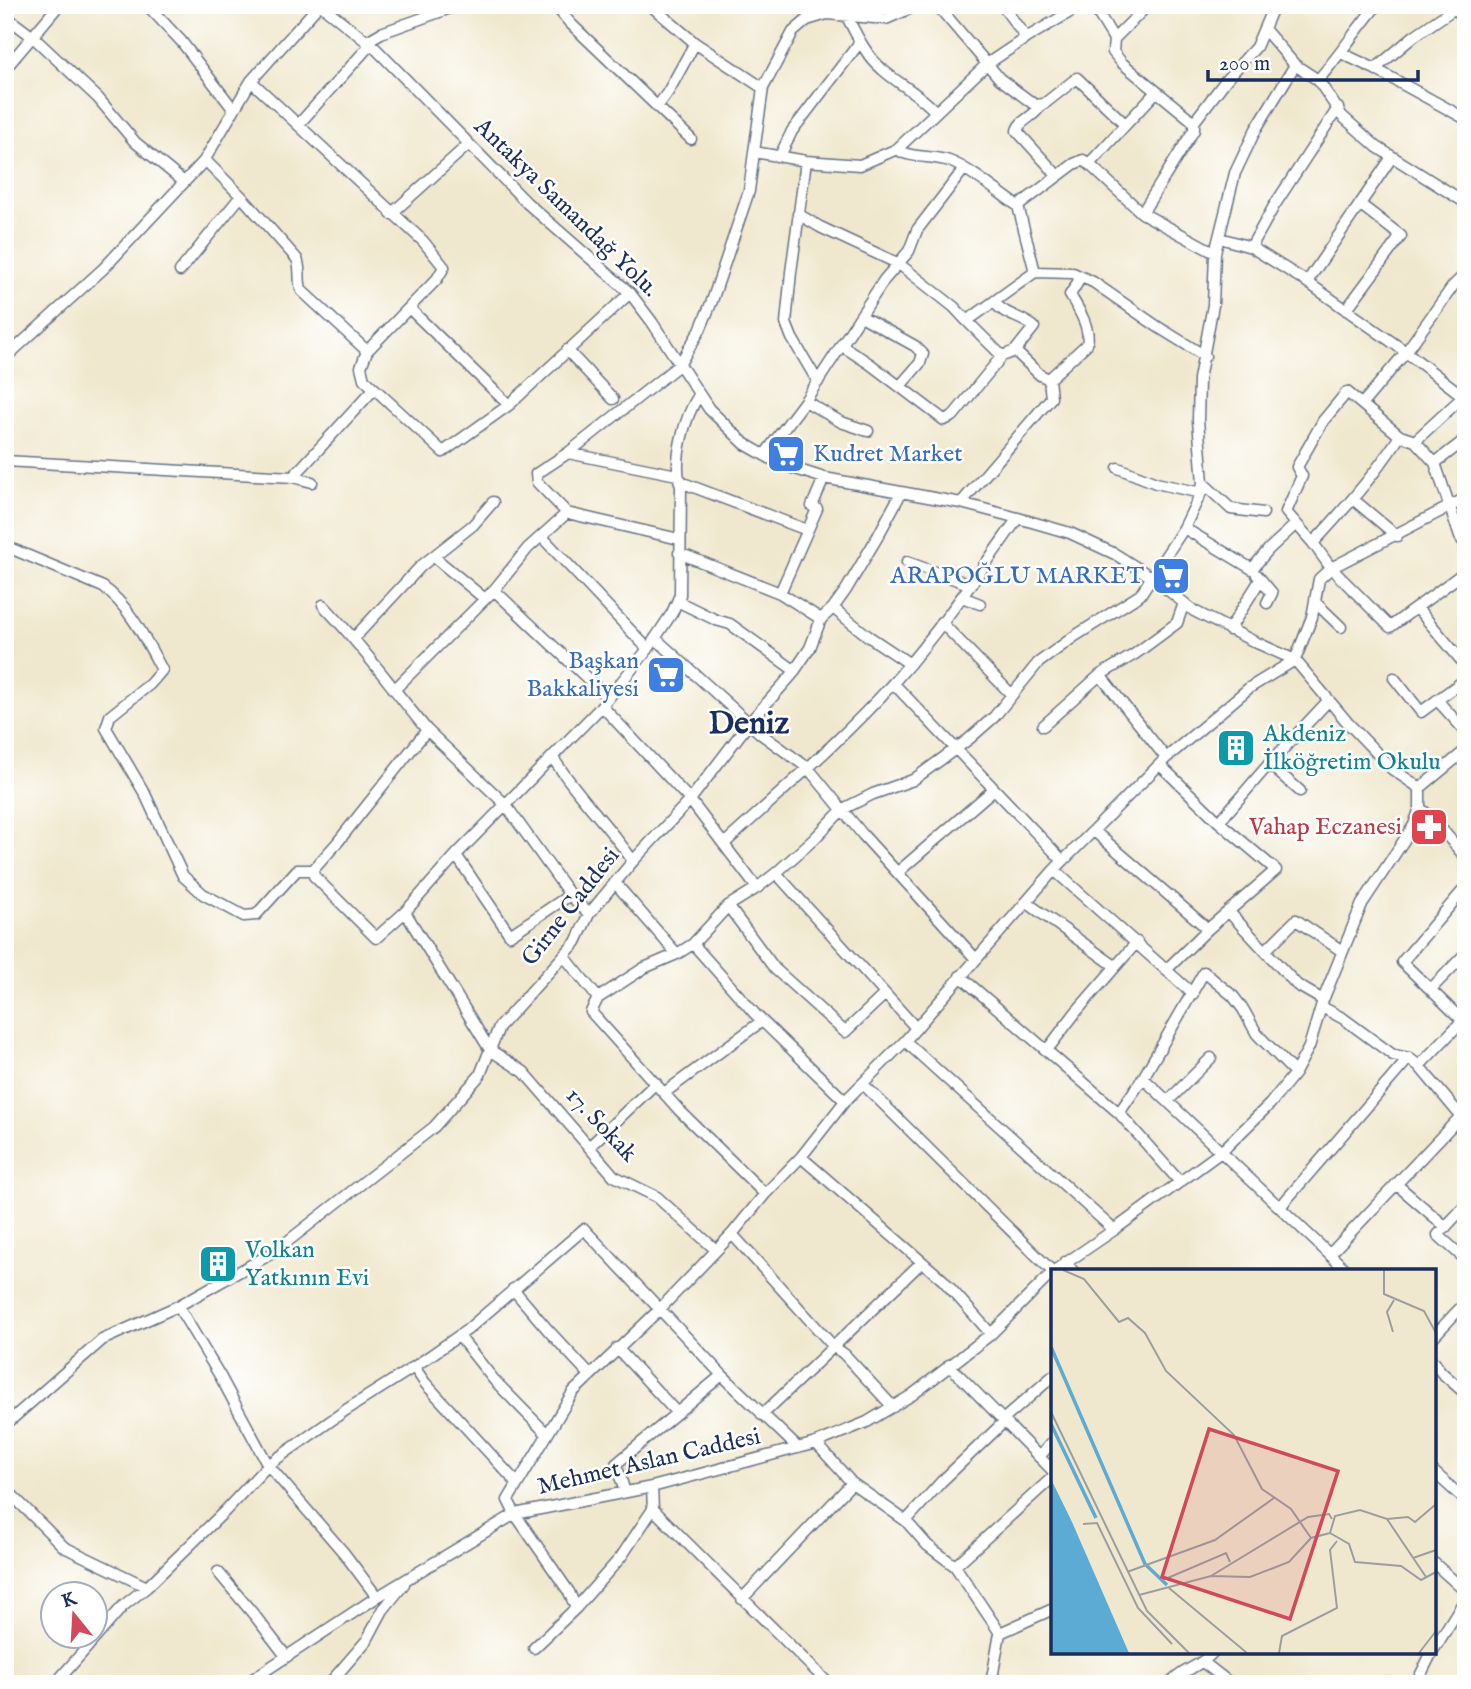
<svg xmlns="http://www.w3.org/2000/svg" width="1471" height="1689" font-family="'IM FELL English',serif">
<style>
.lines{fill:none;stroke-linecap:round;stroke-linejoin:round}
.minor-casing{stroke:#667085;stroke-width:13}
.minor{stroke:#fff;stroke-width:10}
.labels{text-anchor:middle;dominant-baseline:central;stroke-width:5;stroke-linejoin:round;paint-order:stroke}
.street-label{font-size:24px;fill:#1b2f5e;stroke:#fff}
.shop-label{font-size:24px;fill:#366cbe;stroke:#fff;text-anchor:end}
.culture-label{font-size:24px;fill:#0d838f;stroke:#fff;text-anchor:start}
.health-label{font-size:24px;fill:#be3a42;stroke:#fff;text-anchor:end}
.district-label{font-size:32px;font-weight:bold;fill:#1b2f5e;stroke:#fff}
.inset-river{fill:none;stroke:#5babd5;stroke-width:3.5}
.inset-road{fill:none;stroke:#9b9ea1;stroke-width:2}
.view{fill:#d1495b;fill-opacity:0.15;stroke:#d1495b;stroke-width:3.5}
.inset-edge{fill:none;stroke:#1b2f5e;stroke-width:3.5}
</style>
<rect width="100%" height="100%" fill="#fff"/>
<filter id="ink" filterUnits="userSpaceOnUse"><feTurbulence type="fractalNoise" baseFrequency=".0143" numOctaves="2"/><feDisplacementMap in="SourceGraphic" scale="14" xChannelSelector="R" yChannelSelector="G"/><feConvolveMatrix kernelMatrix="1 2 1 2 8 2 1 2 1" color-interpolation-filters="sRGB"/></filter>
<filter id="wash" filterUnits="userSpaceOnUse"><feTurbulence type="fractalNoise" baseFrequency=".00686" numOctaves="4" result="noise"/><feDisplacementMap in="SourceGraphic" scale="28" xChannelSelector="R" yChannelSelector="G"/><feGaussianBlur stdDeviation="1.57" result="paint"/><feColorMatrix in="noise" values="0 0 0 0 0 0 0 0 0 0 0 0 0 0 0 0 0 1.4 0 .05"/><feComposite in="paint" operator="in"/></filter>
<g filter="url(#wash)">
<rect width="100%" height="100%" fill="#f0e8ce"/>
</g>
<g filter="url(#ink)">
<g class="lines">
<defs>
<path id="minor" d="M147 5 181 41 234 110
M321 5 376 49 527 203 630 293 652 322 709 409 745 444 780 464 824 478 961 503 1018 518 1070 533 1115 554 1153 578 1194 611 1255 642 1295 660 1348 723 1392 769 1420 788
M555 5 570 23 691 139
M650 5 695 43 763 88
M918 5 886 19 827 14 807 20 793 32 763 88 754 152 806 161 860 165 897 149 987 64 1026 38 1082 5
M937 5 1000 79 1035 105 1044 104 1077 78 1125 124
M1002 5 1026 38
M1093 5 1114 39 1113 52 1122 63 1194 122
M1455 8 1466 20
M846 15C856 34 866 56 883 70 900 85 918 93 935 111
M5 16 33 37 98 98 135 142 184 182
M807 20 810 5
M1265 30 1295 65 1318 80 1342 116 1377 147 1466 203
M1114 39 1148 5
M367 41 381 33 459 5
M1341 53 1375 69 1466 119
M5 69 59 5
M1375 69 1414 36 1455 8 1452 5
M1318 80C1339 56 1356 30 1377 5
M251 81 423 241 444 267 437 279 367 351
M1040 106C1035 117 1019 120 1017 131L1057 175
M657 107 668 92 695 43
M298 125 370 45
M897 149C910 159 933 155 949 161 969 168 999 193 1018 206L1074 164 1083 160 1089 164 1156 92
M780 156 792 131 860 42
M205 160 241 196 297 259C302 272 297 281 302 291L367 351 361 367 364 379 443 452 509 405 630 293
M806 161 791 272 786 323 792 338 818 382
M1089 164 1142 213 1215 253
M1018 206 1035 272
M1142 213 1194 130V122L1226 80 1256 47 1274 5
M391 214 469 144
M798 214 820 227 899 264 954 307 967 321 1035 272 1073 273 1093 282 1158 327 1205 356
M1220 238 1251 247 1307 282 1406 352 1463 396
M1251 247 1274 206 1338 108
M180 271 241 196
M1307 282 1392 157
M994 302C1005 316 1021 316 1034 327L1015 351
M410 309 509 405
M1346 310 1401 236 1361 205
M861 316 915 346 923 354 920 363 900 386
M967 321 1002 356 1015 351 1040 375 1049 379
M841 345 870 364 944 420 953 416 1002 356
M567 350 613 399
M5 358 104 268 204 161 251 81 319 5
M699 395C685 416 672 461 681 486L680 595 672 613 648 649 602 706 456 855 405 912 490 1050 524 1072 614 1176 657 1197 716 1250
M805 401 841 422 868 431
M1363 403 1406 352 1453 286 1466 273
M1415 441 1466 394
M568 453 677 475 683 483 807 530
M765 454 805 401 884 280 909 251 917 230 964 169
M5 461 293 477 374 389
M1435 463 1466 439
M1118 468 1156 483 1201 493
M293 477 312 482
M1203 483 1231 509 1263 513
M1354 500 1397 536
M961 503 1051 398 1049 379 1087 344C1091 328 1078 308 1070 295L1081 277
M567 513 537 482 536 474 568 453 679 365 700 330 712 301 749 191 754 152
M567 513 679 539
M1184 528 1252 569 1269 549 1296 524
M542 537 648 649
M1313 543C1345 509 1374 476 1400 436
M1466 545 1460 537 1435 463 1415 441 1400 436 1347 392 1323 421 1297 467 1302 476 1286 512 1313 543 1331 568 1390 627 1466 571
M5 546 103 587C129 605 147 642 162 670L150 684 110 716 106 728 145 794 183 876 203 894 244 916 256 915 297 870H313L337 843 427 730 505 804 570 895 589 914
M679 553 780 593 821 619
M434 557 485 599
M907 562 971 585
M1257 575 1272 593 1267 603
M494 590 528 548 567 513
M780 593 817 509 812 506 824 478
M962 597 980 604
M679 602 716 620 730 624 794 670
M1315 602 1341 627
M323 605C361 644 392 688 427 730
M833 608 868 636 910 664
M1417 608 1466 666
M941 622 1011 694
M1229 630 1260 580
M355 637 421 566 473 525 493 502
M655 638 761 734 808 768 863 835 975 958
M1394 678 1421 712 1466 679
M893 683 1063 861
M394 690 494 590 608 698
M1437 700 1466 732
M602 706 690 800 757 888
M1043 726 1100 675
M553 758C576 794 608 825 633 861
M1166 758 1100 675 1135 654 1177 623 1184 603
M1269 764 1300 791
M1160 765 1219 822 1276 870 1208 929 1166 970
M1420 788 1466 750
M1420 808 1434 820 1466 858
M1219 822 1269 764 1329 700
M1094 831 1208 929
M724 844C782 791 843 739 895 681 940 630 979 573 1018 518
M456 855 510 935 570 895
M313 870 314 876 376 938 405 912
M1054 870 1193 994
M898 872 993 790
M776 873 916 1028
M616 884 677 954
M1026 902 1115 966
M728 906 775 969 845 1032 884 995
M1228 911 1297 985 1323 1000
M693 944 756 1015 845 1101
M1265 951 1296 920 1342 951
M564 956 598 998 591 1012 679 1110 765 1194
M960 976 1119 1113 1180 1182
M1431 989 1466 953
M598 998 644 968 677 954 693 944 728 906 757 888 776 873 814 839 843 809 873 794 913 780 969 739 994 717 1038 663 1075 636 1140 595 1184 528 1201 493 1203 483 1198 420 1199 379 1213 305 1215 253 1235 173 1256 129 1295 65
M1322 1007 1344 1019 1393 1055 1409 1058 1419 1066 1465 1121
M1463 1021 1402 962 1466 887
M905 1041 1114 1230
M1047 1050 1076 1012 1137 942
M1419 1066 1466 1017
M1143 1078 1347 1271
M664 1093 762 1021
M1168 1101 1211 1058
M1119 1113 1143 1078 1204 972 1233 996 1243 1009 1257 1034 1295 1073
M590 1146 656 1083
M801 1157 943 1280 991 1334
M1396 1184 1446 1227
M1466 1205 1438 1235 1466 1260
M1280 1207 1409 1058
M732 1234 834 1347 844 1354 893 1407
M1330 1254 1461 1116
M1065 1262 1073 1271
M1054 1271 1114 1230 1221 1152 1270 1104 1295 1073 1309 1047 1323 1000 1362 904 1414 825 1420 808V788
M513 1289 548 1330 589 1374
M178 1306 220 1376 268 1465 344 1553 377 1597
M459 1336 494 1380 547 1434
M1434 1336 1466 1302
M617 1348 677 1413
M1434 1362 1441 1372 1466 1394
M949 1365 1053 1471
M414 1367 425 1383 517 1483
M762 1415 922 1262
M1004 1419 1053 1376
M5 1425 102 1340 178 1306 274 1252 434 1127 480 1075 499 1027 576 942 589 914 633 861 690 800 749 723 791 676 810 648 821 619 833 608 846 590 878 536 901 493
M816 1443 852 1483 906 1521 927 1545 955 1566 1000 1633 991 1684
M1039 1457 1053 1441
M1434 1472 1466 1501
M5 1488 64 1547 147 1587
M625 1492 616 1464 722 1375
M653 1509 829 1684
M906 1521 941 1482 1005 1421
M1434 1563 1466 1592
M955 1566 1053 1477
M218 1572 255 1616 286 1656
M742 1599 852 1483
M576 1608 569 1592 515 1514 508 1500 573 1392 659 1310 732 1234 765 1194 801 1157 845 1101 905 1041 1054 870 1166 758 1249 688 1295 660 1312 617 1319 579 1331 568 1466 498
M1000 1633 1053 1609
M534 1648 576 1608 621 1557 653 1509 652 1487
M1434 1649 1466 1598
M1204 1663 1231 1684
M55 1684 123 1606 147 1587 225 1511 268 1465 346 1410 414 1367 467 1330 584 1229 722 1375 798 1448
M245 1684 377 1597 515 1514 652 1487 816 1443 867 1422 912 1395 991 1334 1053 1272 863 1084
M329 1684 367 1640 383 1610 404 1584
M1170 1684C1182 1669 1201 1667 1213 1652
M1416 1684 1432 1652"/>
</defs>
<use href="#minor" class="minor-casing"/>
<use href="#minor" class="minor"/>
</g>
</g>
<defs>
<symbol id="supermarket-square" viewBox="-11 -11 22 22"><rect x="-9" y="-9" width="18" height="18" rx="4" fill="#3f7fe0" stroke="#fff"/><path d="M-6-5.5h2.5l.6 2H6L4.5 2H-2.5L-4.4-4H-6ZM-1.5 3.2a1.3 1.3 0 1 0 .1 0ZM3 3.2a1.3 1.3 0 1 0 .1 0Z" fill="#fff"/></symbol>
<symbol id="building-square" viewBox="-11 -11 22 22"><rect x="-9" y="-9" width="18" height="18" rx="4" fill="#0f9aa8" stroke="#fff"/><path d="M-4-6H4V6H1V3H-1V6H-4ZM-2.5-4.3h1.7v1.8h-1.7ZM.8-4.3h1.7v1.8H.8ZM-2.5-1h1.7V.8h-1.7ZM.8-1h1.7V.8H.8Z" fill="#fff"/></symbol>
<symbol id="pharmacy-square" viewBox="-11 -11 22 22"><rect x="-9" y="-9" width="18" height="18" rx="4" fill="#e0444e" stroke="#fff"/><path d="M-2-6h4v4h4v4h-4v4h-4v-4h-4v-4h4Z" fill="#fff"/></symbol>
</defs>
<g fill-rule="evenodd">
<use href="#supermarket-square" x="764" y="432" width="44" height="44"/>
<use href="#supermarket-square" x="1149" y="554" width="44" height="44"/>
<use href="#supermarket-square" x="644" y="653" width="44" height="44"/>
<use href="#building-square" x="1214" y="726" width="44" height="44"/>
<use href="#pharmacy-square" x="1407" y="805" width="44" height="44"/>
<use href="#building-square" x="196" y="1242" width="44" height="44"/>
</g>
<g class="labels">
<g class="street-label">
<text transform="translate(566 208) rotate(44)">Antakya Samandağ Yolu.</text>
<text transform="translate(571 907) rotate(-52)">Girne Caddesi</text>
<text transform="translate(601 1125) rotate(47)">17. Sokak</text>
<text transform="translate(649 1462) rotate(-13)">Mehmet Aslan Caddesi</text>
</g>
<g class="shop-label">
<text x="813" y="454" text-anchor="start">Kudret Market</text>
<text x="1144" y="576">ARAPOĞLU MARKET</text>
<text x="639" y="661">Başkan<tspan x="639" dy="28">Bakkaliyesi</tspan></text>
</g>
<g class="culture-label">
<text x="1263" y="734">Akdeniz<tspan x="1263" dy="28">İlköğretim Okulu</tspan></text>
<text x="245" y="1250">Volkan<tspan x="245" dy="28">Yatkının Evi</tspan></text>
</g>
<g class="health-label">
<text x="1402" y="827">Vahap Eczanesi</text>
</g>
<g class="district-label">
<text x="749" y="724">Deniz</text>
</g>
</g>
<g transform="translate(1051 1269)">
<rect width="385" height="385" fill="#f0e8ce"/>
<path d="M0 210 21 253 78 384H0Z" fill="#5babd5"/>
<path class="inset-river" d="M0 78 94 295 116 316M0 155 45 249"/>
<path class="inset-road" d="M12 1 33 10 68 53 77 49 94 64 115 102 183 166 211 220 240 240 260 269M333 1V25L373 42 385 64M342 63 336 43 343 31M0 143 96 342 138 384M336 250 375 308M32 255 46 254 87 339 121 375M279 264 284 247 309 241 336 250 357 248 364 253 384 236 385 229M279 264 298 275 304 293 350 297 370 311 385 303M362 289 385 281M76 303 164 271 223 229M160 307 257 248 278 245 281 250M112 311 175 284 179 293M118 319 196 384M88 326 160 307 199 308 238 293 260 269 279 264M228 384 231 367 286 339 279 281 286 272M368 384 385 362"/>
<path class="view" d="M158 160 287 202 239 350 111 308Z"/>
<rect width="385" height="385" class="inset-edge"/>
</g>
<rect width="1471" height="1689" fill="none" stroke="#fff" stroke-width="28"/>
<g transform="translate(74 1615) rotate(342)"><circle r="33" fill="#ffffff" stroke="#a4acbf" stroke-width="2"/>
<path d="M0-5L12 26L0 18L-12 26Z" fill="#d1495b"/>
<text y="-10" font-size="19" font-weight="bold" text-anchor="middle" fill="#1b2f5e">K</text>
</g>
<path d="M1208 70v10h210v-10" fill="none" stroke="#1b2f5e" stroke-width="3.5"/>
<text x="1219" y="70" font-size="21" fill="#1b2f5e" stroke="#ffffff" stroke-width="5" paint-order="stroke">200 m</text>
</svg>
